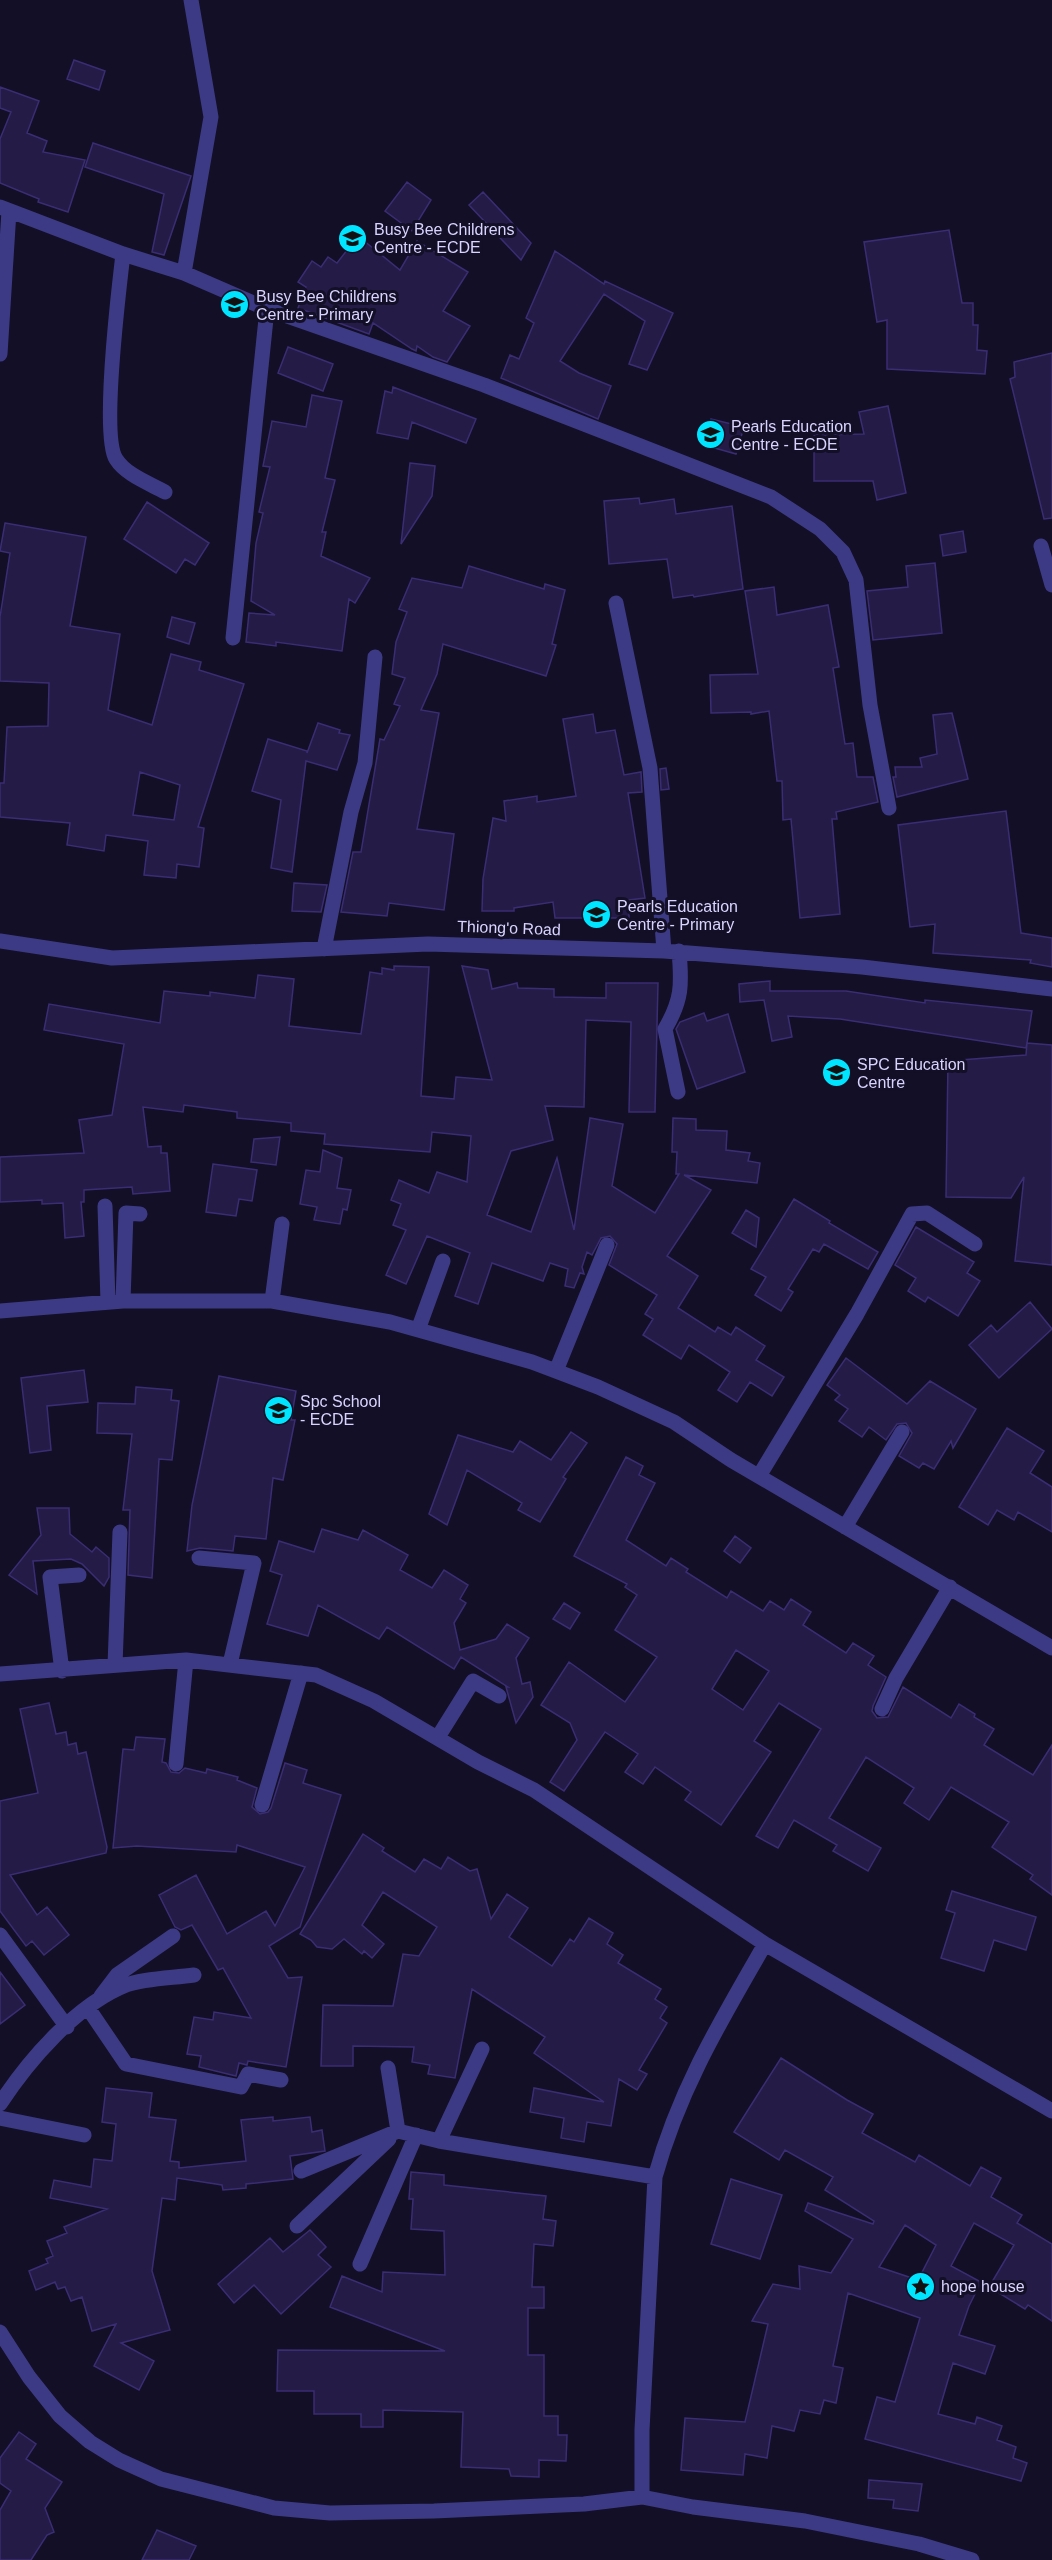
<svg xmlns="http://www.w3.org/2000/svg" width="1052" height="2560" font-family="Arial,sans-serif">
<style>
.building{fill:#241b47;stroke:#3b2d73;stroke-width:1.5;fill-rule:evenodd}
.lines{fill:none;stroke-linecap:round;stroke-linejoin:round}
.minor{stroke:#3d3a85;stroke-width:15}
.labels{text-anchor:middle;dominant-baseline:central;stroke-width:6;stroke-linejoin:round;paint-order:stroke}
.poi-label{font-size:16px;fill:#d9d4ff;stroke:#130f26;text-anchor:start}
.street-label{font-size:16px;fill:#d9d4ff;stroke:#130f26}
</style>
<rect width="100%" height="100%" fill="#130f26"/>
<path class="building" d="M74 60 105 71 99 90 67 79Z
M0 87 39 101 27 133 47 141 43 152 85 160 68 212 38 202 39 199 0 183V139L11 112 0 108Z
M93 143 191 176 164 255 152 252 164 194 85 167Z
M407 182 431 200 412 231 385 211Z
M483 192 531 243 521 260 469 205Z
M949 230 962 303H973V325H978L977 350 987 351 985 374 887 369V320L877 322 864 242Z
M358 236 400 270 417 241 468 272 443 311 470 326 447 362 433 357 417 346 416 351 412 349 373 323 369 334 298 308 306 287 298 282 312 261 321 267 328 257 337 263Z
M555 251 604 284 605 281 673 313 647 370 629 364 645 321 604 294 560 361 579 373 611 386 598 419 501 378 510 355 519 359 534 323 526 318Z
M288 347 333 364 323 391 278 373Z
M1052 353V518L1044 519 1010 379 1015 377 1014 362Z
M393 387 476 419 466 443 412 422 408 439 377 433 385 391 392 393Z
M312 395 342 401 325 478 335 480 322 532H326L321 556 370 578 355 603 349 599 342 651 276 642V646L246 642 249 613 275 615 251 601 256 543 263 513 259 512 270 467 263 466 272 421 306 427Z
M888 406 906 493 877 500 873 481H814V435L864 434 859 412Z
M711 419 744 427 736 454 704 445Z
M410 463 435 466 432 496 401 544Z
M639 498 640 504 674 499 676 514 732 506 743 589 694 597 693 595 673 598 667 559 609 564 604 501Z
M147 502 209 543 195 565 185 559 176 573 124 539Z
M5 523 86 537 70 626 120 634 108 710 152 725 171 654 201 662 199 670 244 684 198 827 204 828 199 867 177 864 176 878 144 875 148 841 106 835 104 851 67 845 70 823 0 817V783H4L7 727 48 726 49 683 0 681V617L10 553 0 551ZM140 772 180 785 174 820 133 815Z
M963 531 966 552 943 556 940 535Z
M935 563 942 633 873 640 867 591 908 587 906 566Z
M469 566 544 589 545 584 565 590 552 644 556 645 546 676 443 644 437 674 421 710 439 713 417 829 454 834 444 910 389 903 387 916 341 912 353 852H361L380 739 384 740 400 706 394 704 405 678 392 674 396 642 407 612 399 609 412 578 462 588Z
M774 587 777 615 828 605 839 667 833 668 845 744 853 743 857 777H873L878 802 836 812 837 819H832L840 914 800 918 791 819 783 820 782 781H777L769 711 751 714V712L711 713 710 675 758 674 745 591Z
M172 617 195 623 189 644 167 637Z
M952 713 968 779 897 797 893 777H896L895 767H922L920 758 937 754 933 715Z
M593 714 596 733 615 730 624 775 641 772 642 792 628 793 645 898 629 900V918H555L553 902 514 908V911H482L483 879 493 818 506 821 504 801 537 796V802L576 796 563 719Z
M318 723 340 730 339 733 350 735 337 770 306 761 292 872 271 868 281 800 252 791 268 739 307 751V753Z
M666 768 669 789 661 790 660 769Z
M1006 811 1021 933 1052 938V967L1030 963 1031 960 933 953 935 924 910 927 898 825Z
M294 883 327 885 321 912 292 911Z
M394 966 429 967 421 1096 454 1099 456 1077 492 1080 462 966 488 970 492 989 517 983 518 988 554 989V997L606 998V983H658L655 1112H629L631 1022 586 1020 584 1107 545 1106 553 1140 511 1151 487 1215 531 1232 557 1158 574 1230 590 1118 623 1124 612 1186 655 1213 679 1174H676L677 1152H672L673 1118 696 1119V1130L727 1131 726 1150 750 1153 748 1161 760 1163 757 1183 684 1175 711 1190 667 1256 698 1276 678 1308 715 1332 718 1327 731 1335 736 1327 765 1346 756 1360 784 1377 772 1396 750 1382 737 1402 718 1390 730 1372 689 1345 681 1359 643 1335 653 1319 645 1314 657 1295 609 1265 617 1244 610 1236 601 1238 592 1255 587 1252 582 1267 584 1274 580 1273 574 1288 565 1286 568 1269 550 1263 543 1281 492 1263 478 1304 455 1296 470 1253 427 1236 406 1284 386 1275 406 1230 393 1225 401 1204 391 1200 399 1180 429 1193 437 1172 467 1182 471 1136 432 1132 430 1152 324 1144 325 1134 291 1131V1123L237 1118V1112L184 1105 183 1112 143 1107 148 1147 161 1146V1153H167L170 1191 133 1194 132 1187 84 1190V1202H81L84 1236 65 1238 63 1203 42 1204V1200L0 1202V1157L84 1153 79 1120 112 1115 124 1044 44 1030 49 1004 160 1023 164 991 210 996V992L255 998 258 975 294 979 289 1026 361 1034 370 972 382 974V968L394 970Z
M770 981V991H846L925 1003V1000L1032 1011 1027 1043 1052 1045V1265L1015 1261 1024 1177 1011 1198 946 1197 948 1061 1026 1055 1027 1043 1026 1048 840 1019 788 1016 792 1037 772 1041 764 1000 740 1002 739 984Z
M704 1013 707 1021 728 1014 745 1072 697 1089 676 1029 680 1022Z
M280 1137 276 1165 251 1162 254 1139Z
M323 1150 342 1158 337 1188 351 1190 347 1210 343 1209 340 1224 314 1220 317 1207 300 1204 306 1170 320 1172Z
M213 1164 257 1170 252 1201 239 1199 236 1216 206 1212Z
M794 1199 830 1221 829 1223 878 1252 868 1269 824 1244 819 1252 813 1249 788 1289 793 1292 781 1311 755 1295 766 1277 751 1269Z
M746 1210 759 1218 756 1247 732 1233Z
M916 1227 974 1262 967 1273 980 1281 958 1316 928 1297 925 1302 908 1291 916 1278 895 1265Z
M1030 1302 1052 1329 999 1378 969 1345 991 1325 997 1332Z
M846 1358 907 1404 930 1381 976 1409 953 1448 951 1441 934 1469 923 1463 919 1468 899 1456 912 1433 906 1423 897 1424 886 1440 869 1427 862 1437 839 1421 848 1409 835 1400 840 1395 827 1385Z
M84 1370 88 1402 47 1406 51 1450 30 1453 21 1378Z
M219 1376 296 1391 291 1420H295L283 1480 273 1478 266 1539 235 1536 233 1551 200 1548 187 1551 192 1505Z
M136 1387 172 1390 171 1400 179 1401 172 1460 159 1459 152 1578 128 1575 130 1510H123L132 1434 97 1433 98 1403 135 1404Z
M1007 1428 1044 1451 1030 1473 1052 1487V1532L1018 1512 1014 1520 997 1510 988 1525 959 1507Z
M571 1432 587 1443 563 1477 566 1479 540 1522 518 1510 522 1503 467 1470 447 1525 429 1514 458 1435 513 1452 520 1441 551 1460Z
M626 1457 643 1466 639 1475 655 1483 626 1540 666 1566 671 1558 688 1569 686 1572 727 1598 731 1591 763 1611 770 1601 784 1610 791 1599 811 1612 803 1625 846 1653 853 1643 874 1656 868 1665 886 1677 873 1706 872 1711 877 1718 888 1717 903 1687 951 1718 959 1704 975 1714 974 1717 994 1729 984 1745 1033 1775 1052 1745V1895L1030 1879 1033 1875 992 1847 1009 1822 951 1787 929 1820 904 1803 914 1788 866 1757 829 1818 881 1848 868 1871 833 1851 837 1845 794 1820 778 1848 756 1836 821 1729 779 1703 754 1741 771 1752 721 1825 685 1800 691 1792 655 1767 643 1784 625 1772 638 1754 605 1732 564 1791 550 1782 577 1740 570 1723 541 1705 569 1662 625 1702 657 1657 615 1630 637 1595 625 1587 627 1584 574 1556ZM736 1650 769 1671 743 1710 712 1689Z
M37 1508H69L70 1534 92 1552 96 1547 109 1558V1577L104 1586 82 1564 71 1559 33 1561 37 1594 9 1575 41 1535Z
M322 1529 358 1540 363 1530 408 1555 400 1570 432 1588 444 1570 468 1585 460 1599 466 1603 454 1623 460 1650 496 1639 507 1624 529 1638 516 1658 522 1684 530 1682 533 1697 516 1723 506 1687H508L461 1657 454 1669 387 1627 379 1639 318 1605 308 1636 267 1624 282 1575 270 1571 279 1541 314 1552Z
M735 1536 751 1548 740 1563 724 1551Z
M564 1603 580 1613 570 1629 553 1619Z
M49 1703 56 1734 66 1732 68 1745 76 1743 78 1754 86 1752 107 1847 106 1853 10 1875 37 1915 47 1907 69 1935 44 1955 32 1941 26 1946 0 1911V1801L38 1793 20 1709Z
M136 1737 165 1739 162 1762 166 1763 171 1772 179 1773 185 1768 206 1773 207 1769 238 1777 237 1780 257 1788 252 1807 260 1814 268 1812 271 1808 285 1763 307 1770 303 1783 341 1795 300 1927 269 1946 288 1978 302 1977 286 2067 248 2061 247 2065 239 2063 236 2076 199 2067 201 2056 187 2054 194 2017 213 2020 214 2012 251 2018 223 1968 218 1970 192 1925 181 1930 175 1927 159 1895 196 1875 227 1934 266 1911 275 1926 305 1867 237 1845 236 1852 137 1846 113 1848 123 1749 134 1750Z
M363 1834 384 1848 382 1851 415 1872 424 1859 441 1869 448 1857 470 1871 477 1869 491 1919 507 1894 528 1908 509 1937 552 1966 570 1939 574 1942 589 1918 613 1933 607 1944 623 1955 618 1963 661 1989 655 1999 667 2007 660 2018 667 2023 639 2070 647 2074 637 2090 619 2079 611 2126 587 2122 584 2142 561 2138 564 2118 530 2112 534 2088 604 2102 534 2053 545 2037 472 1989 455 2078 428 2074 430 2065 412 2062 414 2047 353 2046V2066H321L323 2005 393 2006 403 1954 419 1956 437 1927 383 1892 362 1925 384 1944 372 1958 364 1951 362 1954 344 1939 332 1949 317 1947 311 1940 300 1934Z
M952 1891 1036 1917 1026 1950 994 1940 984 1971 941 1958 955 1913 946 1910Z
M0 1972 25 2005 0 2024Z
M781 2058 847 2100 873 2114 862 2133 915 2162 919 2155 970 2186 981 2167 1001 2178 991 2197 1022 2215 1017 2223 1052 2244V2321L1028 2305 1025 2309 989 2287 1014 2245 974 2223 951 2266 981 2282 969 2306 959 2335 995 2346 985 2374 953 2363 938 2414 975 2424 977 2417 1002 2426 997 2440 1016 2447 1013 2458 1027 2463 1021 2481 865 2439 877 2397 895 2402 920 2318 848 2293 833 2366 843 2368 836 2403 824 2400 820 2414 800 2410 794 2431 772 2426 767 2458 745 2454 743 2475 681 2470 685 2418 745 2422 768 2324 752 2321 773 2284 800 2289 799 2266 831 2273 853 2239 805 2211 808 2203 873 2224 874 2221 825 2190 833 2177 785 2150 779 2160 734 2132ZM905 2225 936 2245 918 2280 879 2267Z
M106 2088 152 2093 149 2117 176 2120 170 2161 179 2162V2168L246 2161 241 2120 273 2117V2121L310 2117 312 2132 322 2130 325 2151 290 2156 293 2179 246 2184V2188L223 2190 222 2185 177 2178 175 2200 162 2198 152 2271 170 2330 121 2343 154 2361 139 2390 94 2366 116 2324 92 2331 82 2297 71 2301 65 2287 58 2289 55 2282 36 2290 29 2271 48 2263 46 2259 53 2256 47 2241 67 2233 64 2227 107 2209 50 2198 54 2180 91 2187 94 2159 112 2161 116 2124 102 2122Z
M411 2172 444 2175V2185L546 2196 543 2219 556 2221 553 2246 534 2244 532 2287H544V2308H528V2355H544V2416H558V2435H567L566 2461 539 2460V2477L511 2476 509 2469 461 2467 463 2412 383 2410V2427H361V2414H314V2391H277L278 2350 445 2351 330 2307 342 2276 382 2292 383 2272 445 2275 444 2231 411 2229 413 2199H409Z
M731 2179 782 2195 760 2259 711 2244Z
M310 2230 326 2247 318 2255 331 2267 281 2314 254 2285 234 2303 218 2284 270 2238 283 2252Z
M19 2432 36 2444 26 2459 62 2482 45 2508 54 2532 47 2535 31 2560H0V2510L11 2491 0 2483V2458Z
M869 2480 922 2484 918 2511 893 2508 894 2500 868 2498Z
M157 2530 196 2546 189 2560H142Z"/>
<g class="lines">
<path class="minor" d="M0 207 123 254 184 273 267 309 484 385 638 445 771 497 820 529 843 552 856 580 870 705 889 808
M123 254C119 288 101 436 116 459 126 475 149 483 165 492
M184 273 211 117 191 0
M0 354 9 211
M1041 546 1052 585
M616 603 650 768 664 951
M233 638 267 309
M0 941 112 958 428 944 664 951 862 967 1052 989
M324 949 351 812 365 763 375 657
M678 1092 665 1029C682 1000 682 985 679 951
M105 1206 108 1302
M123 1301 126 1213 140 1214
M272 1301 282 1224
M0 1311 123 1301H272L390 1322 532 1362 598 1387 674 1422 731 1460 1052 1648
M418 1330 443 1261
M556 1371 607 1245
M759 1476 857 1314 912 1214 927 1213 975 1244
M845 1527 902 1432
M199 1558 254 1563 230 1664
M115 1665 120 1532
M62 1671 50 1577 79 1575
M0 1674 186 1660 316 1675 374 1701 478 1762 534 1790 765 1944 1052 2111
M882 1709 896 1678 950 1587
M438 1737 473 1681 499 1696
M176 1764 186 1660
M262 1805 301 1673
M0 1935 67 2027
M101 1996 117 1975 173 1936
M88 2008 126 2064 241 2087 248 2074 281 2080
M388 2068 398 2131
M0 2104C28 2061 76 2005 126 1985 146 1978 173 1978 194 1975
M0 2118 84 2135
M439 2141 482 2049
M301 2171 398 2131 439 2141 655 2177
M297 2226 389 2139
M360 2264 416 2135
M0 2332 29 2377 60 2416 90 2442 119 2460 161 2479 274 2508 330 2513 434 2511 584 2504 642 2497 693 2507 805 2521 919 2544 972 2560
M642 2497V2430L655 2177C679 2090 720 2022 765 1944"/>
</g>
<defs>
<symbol id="school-disc" viewBox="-11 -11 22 22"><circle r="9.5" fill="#00e5ff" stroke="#130f26"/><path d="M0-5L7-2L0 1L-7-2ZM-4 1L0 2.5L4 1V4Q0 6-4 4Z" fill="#111"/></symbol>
<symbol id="sight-disc" viewBox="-11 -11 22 22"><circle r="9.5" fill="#00e5ff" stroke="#130f26"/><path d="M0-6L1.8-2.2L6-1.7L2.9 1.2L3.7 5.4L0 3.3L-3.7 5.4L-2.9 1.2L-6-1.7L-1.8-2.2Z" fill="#111"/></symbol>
</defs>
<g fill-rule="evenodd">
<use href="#school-disc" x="336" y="222" width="33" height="33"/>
<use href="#school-disc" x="218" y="288" width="33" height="33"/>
<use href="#school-disc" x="694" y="418" width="33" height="33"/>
<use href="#school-disc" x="580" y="898" width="33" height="33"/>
<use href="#school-disc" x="820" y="1056" width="33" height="33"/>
<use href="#school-disc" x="262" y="1394" width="33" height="33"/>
<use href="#sight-disc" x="904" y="2270" width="33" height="33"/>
</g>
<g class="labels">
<g class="poi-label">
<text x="374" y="229">Busy Bee Childrens<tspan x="374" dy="18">Centre - ECDE</tspan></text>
<text x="256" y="296">Busy Bee Childrens<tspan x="256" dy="18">Centre - Primary</tspan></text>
<text x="731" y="426">Pearls Education<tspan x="731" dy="18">Centre - ECDE</tspan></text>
<text x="617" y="906">Pearls Education<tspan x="617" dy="18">Centre - Primary</tspan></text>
<text x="857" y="1064">SPC Education<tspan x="857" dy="18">Centre</tspan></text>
<text x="300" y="1401">Spc School<tspan x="300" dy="18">- ECDE</tspan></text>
<text x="941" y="2286">hope house</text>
</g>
<g class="street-label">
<text transform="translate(509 928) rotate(2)">Thiong'o Road</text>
</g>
</g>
</svg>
